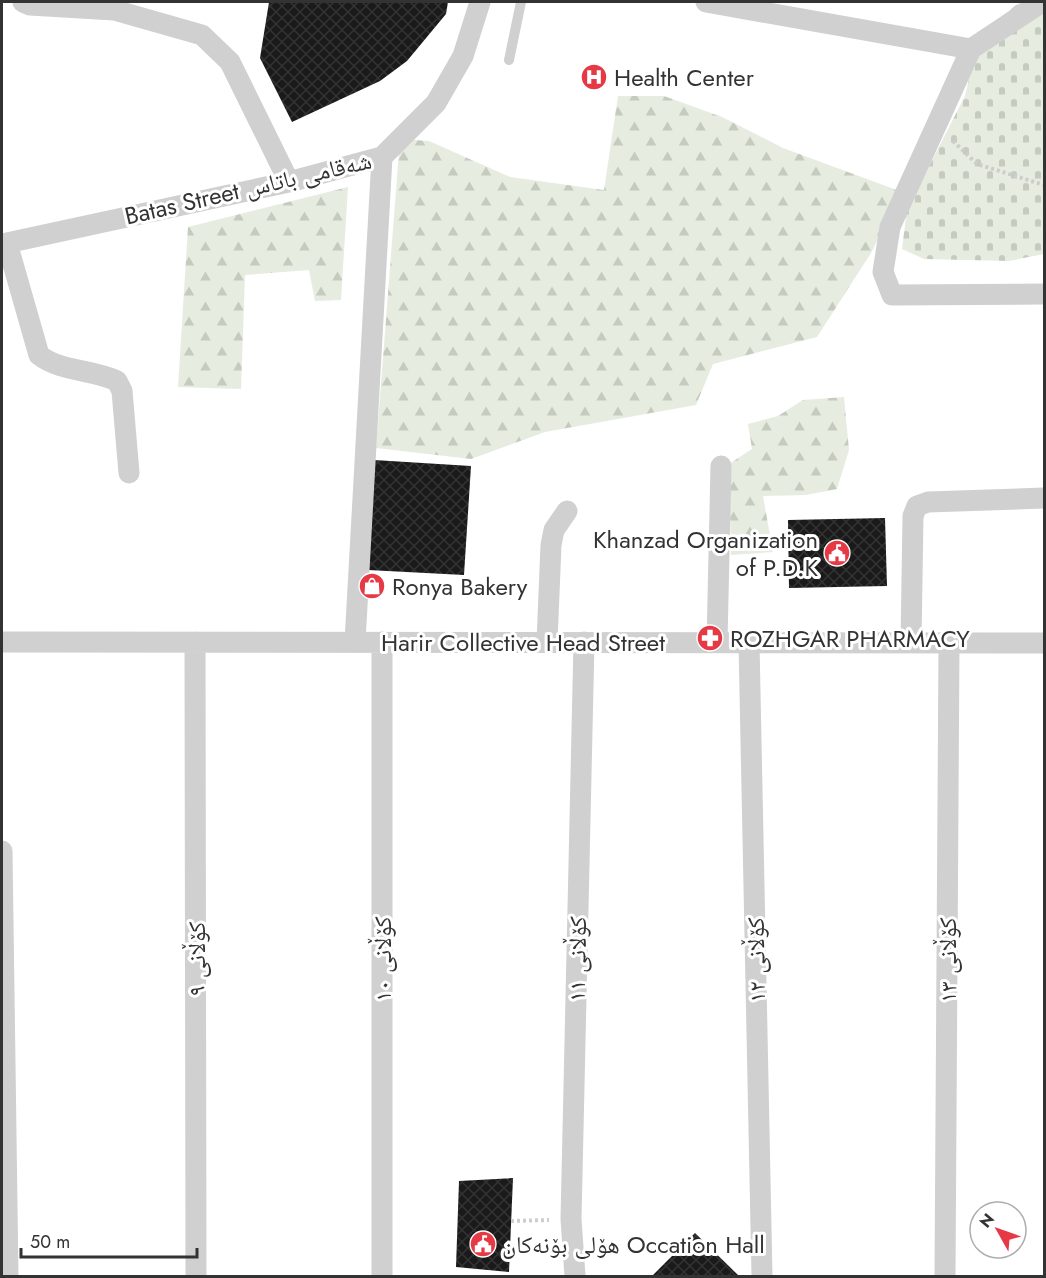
<svg xmlns="http://www.w3.org/2000/svg" width="1046" height="1278" font-family="Jost,'Noto Naskh Arabic',sans-serif">
<style>
.forest{fill:url(#forest-firs)}
.cemetery{fill:url(#cemetery-stones)}
.building{fill:url(#building-cross-hatch)}
.lines{fill:none;stroke-linecap:round;stroke-linejoin:round}
.path{stroke:#cdcdcd;stroke-width:4;stroke-dasharray:3 3;stroke-linecap:butt}
.lane{stroke:#d0d0d0;stroke-width:10}
.street{stroke:#d0d0d0;stroke-width:21}
.labels{text-anchor:middle;dominant-baseline:central;stroke-width:6;stroke-linejoin:round;paint-order:stroke}
.poi-label{font-size:24px;fill:#333;stroke:#fff;text-anchor:start}
.street-label{font-size:24px;fill:#333;stroke:#fff}
</style>
<defs>
<pattern id="forest-firs" width="22" height="20" patternUnits="userSpaceOnUse" patternTransform="scale(1.5)"><rect width="22" height="20" fill="#e6ecdf"/><path d="M5 1l3.5 6h-7zM16 11l3.5 6h-7z" fill="#c6cbc0"/></pattern>
<pattern id="cemetery-stones" width="16" height="16" patternUnits="userSpaceOnUse" patternTransform="scale(1.5)"><rect width="16" height="16" fill="#e6ecdf"/><path d="M2 7V4a2 2 0 0 1 4 0v3zM10 15v-3a2 2 0 0 1 4 0v3z" fill="#c6cbc0"/></pattern>
<pattern id="building-cross-hatch" width="8" height="8" patternUnits="userSpaceOnUse" patternTransform="scale(1.5)"><rect width="8" height="8" fill="#1a1a1a"/><path d="M0 0l8 8M0 8l8-8" fill="none" stroke="#333"/></pattern>
</defs>
<rect width="100%" height="100%" fill="#fff"/>
<path class="forest" d="M618 96H664L722 117 783 148 902 192 871 253 817 337 713 364 696 405 545 432 471 459 376 448 400 139 429 141 510 177 604 190Z
M348 187 341 300 315 301 309 270 245 275 241 389 178 387 188 227Z
M844 397 849 450 837 489 806 495 763 496 773 552 731 555 729 464 752 449 748 424 778 416 803 400Z"/>
<path class="cemetery" d="M1020 2H1044V254L1009 261 924 259 902 249 907 209 965 96 979 35Z"/>
<path class="building" d="M269 2H448L446 14 407 61 380 81 292 122 260 58Z
M374 460 471 466 464 575 368 570Z
M885 518 887 586 789 588 788 520Z
M513 1178 509 1272 456 1267 459 1181Z
M695 1233 739 1276H652Z"/>
<g class="lines">
<path class="path" d="M953 141 977 164 1044 185
M511 1221 549 1220"/>
<path class="lane" d="M509 60 521 2"/>
<path class="street" d="M23 2 30 5 114 10 202 35 230 62 289 182
M706 2 971 49
M1042 2 971 49 890 227 883 272 892 295 1044 294
M7 243 39 355C61 372 92 369 117 381L122 391 129 473
M2 244 289 182 382 157 436 103 463 56 480 2
M2 642 1044 643
M195 642 196 1276
M355 642 382 157
M547 642 551 545 554 530 567 511
M717 642 721 466
M749 643 762 1276
M911 643 913 516 917 506 928 502 1044 498
M2 851 8 1276
M382 1276V642
M575 1276 571 1219 584 642
M945 1276 949 643"/>
</g>
<defs>
<symbol id="hospital-disc" viewBox="-11 -11 22 22"><circle r="9.5" fill="#e63946" stroke="#fff"/><path d="M-5-5h3v3.5h4V-5h3V5h-3V1.5h-4V5h-3Z" fill="#fff"/></symbol>
<symbol id="civic-disc" viewBox="-11 -11 22 22"><circle r="9.5" fill="#e63946" stroke="#fff"/><path d="M-.6-6.5H3V-4.5H.6V-3L4-1V1h2V6H-6V1h2V-1L-.6-3ZM-1.2 2.5V6h2.4V2.5Z" fill="#fff"/></symbol>
<symbol id="shop-disc" viewBox="-11 -11 22 22"><circle r="9.5" fill="#e63946" stroke="#fff"/><path d="M-5-2.5h2.3a2.7 3.5 0 0 1 5.4 0H5L5.5 6h-11ZM-1.5-2.5h3a1.5 2.3 0 0 0-3 0Z" fill="#fff"/></symbol>
<symbol id="pharmacy-disc" viewBox="-11 -11 22 22"><circle r="9.5" fill="#e63946" stroke="#fff"/><path d="M-2-6h4v4h4v4h-4v4h-4v-4h-4v-4h4Z" fill="#fff"/></symbol>
</defs>
<g fill-rule="evenodd">
<use href="#hospital-disc" x="579" y="62" width="30" height="30"/>
<use href="#civic-disc" x="822" y="538" width="30" height="30"/>
<use href="#shop-disc" x="357" y="571" width="30" height="30"/>
<use href="#pharmacy-disc" x="695" y="623" width="30" height="30"/>
<use href="#civic-disc" x="468" y="1229" width="30" height="30"/>
</g>
<g class="labels">
<g class="poi-label">
<text x="614" y="77">Health Center</text>
<text x="818" y="539" text-anchor="end">Khanzad Organization<tspan x="818" dy="28">of P.D.K</tspan></text>
<text x="392" y="586">Ronya Bakery</text>
<text x="730" y="638">ROZHGAR PHARMACY</text>
<text x="502" y="1244">هۆلی بۆنەکان Occation Hall</text>
</g>
<g class="street-label">
<text transform="translate(248 188) rotate(-13)">Batas Street شەقامی باتاس</text>
<text x="523" y="642">Harir Collective Head Street</text>
<text transform="translate(196 959) rotate(-90)">کۆڵانی ٩</text>
<text transform="translate(382 959) rotate(-90)">کۆڵانی ١٠</text>
<text transform="translate(577 959) rotate(-89)">کۆڵانی ١١</text>
<text transform="translate(756 960) rotate(-91)">کۆڵانی ١٢</text>
<text transform="translate(947 960) rotate(-90)">کۆڵانی ١٣</text>
</g>
</g>
<rect width="1046" height="1278" fill="none" stroke="#333333" stroke-width="6"/>
<g transform="translate(998 1230) rotate(310)"><circle r="28" fill="#ffffff" stroke="#adadad" stroke-width="1.5"/>
<path d="M0-4.5L10 22L0 15L-10 22Z" fill="#e63946"/>
<text y="-9" font-size="16" font-weight="bold" text-anchor="middle" fill="#333333">N</text>
</g>
<path d="M21 1248v9h176v-9" fill="none" stroke="#333333" stroke-width="3"/>
<text x="30" y="1248" font-size="18" fill="#333333" stroke="#ffffff" stroke-width="4.5" paint-order="stroke">50 m</text>
</svg>
